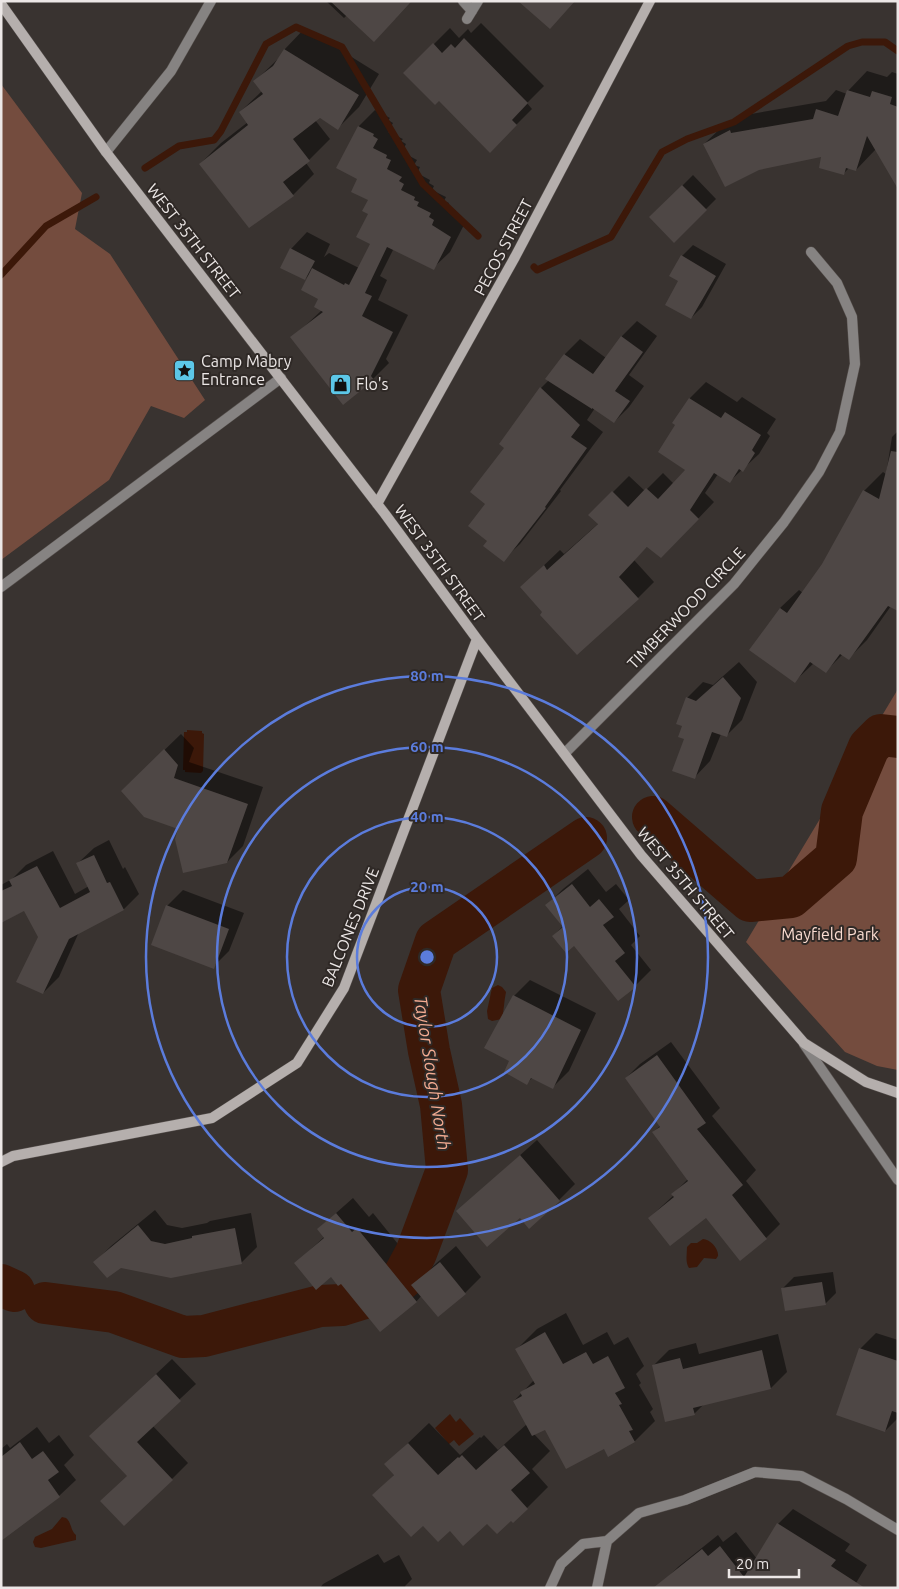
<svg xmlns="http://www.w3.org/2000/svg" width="899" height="1589" font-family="Ubuntu,sans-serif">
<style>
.green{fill:#744c3e}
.water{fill:#3c1809}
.shadow{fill:#0007}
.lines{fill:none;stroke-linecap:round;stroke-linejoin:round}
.stream{stroke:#3c1809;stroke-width:7}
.river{stroke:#3c1809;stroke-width:42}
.building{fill:#4e4745}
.street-casing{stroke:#56504d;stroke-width:11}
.secondary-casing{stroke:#56504d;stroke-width:11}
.street{stroke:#868382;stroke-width:10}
.secondary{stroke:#b5afad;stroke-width:10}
.ring{fill:none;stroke:#5b7cdc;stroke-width:2.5}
.labels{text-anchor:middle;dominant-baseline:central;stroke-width:4;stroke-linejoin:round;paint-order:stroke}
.street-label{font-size:16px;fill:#ece7e6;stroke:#2f2926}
.poi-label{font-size:16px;fill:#ece7e6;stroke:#2f2926;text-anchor:start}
.park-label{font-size:16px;fill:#fadcd1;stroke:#2f2926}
.water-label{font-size:18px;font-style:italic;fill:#f3ab91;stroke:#2f2926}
.centre{fill:#5b7cdc;stroke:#2f2926;stroke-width:2.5}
.ring-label{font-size:15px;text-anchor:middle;font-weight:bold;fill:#5b7cdc;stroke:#2f2926;stroke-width:4;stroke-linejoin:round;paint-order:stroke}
</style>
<rect width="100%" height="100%" fill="#393330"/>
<path class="green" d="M1 84 82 193 75 229 110 254 205 400 184 418 151 406 109 480 1 560Z
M898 689V1070L877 1066 845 1052 746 942Z"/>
<path class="water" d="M187 730 202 731V733L204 734 203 771 201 773 185 772V770H183L184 732H187Z
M498 985 502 987 506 992C504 1001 504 1010 502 1019L492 1021 488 1019 487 1011 492 988Z
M703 1239C710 1239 719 1249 718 1256L716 1259 704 1258 697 1267 689 1268C685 1262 687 1254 687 1247L691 1243H697Z
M450 1414 456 1422 460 1418 474 1434 459 1446 454 1440 449 1444 435 1428Z
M62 1517 66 1518C72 1523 70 1530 76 1535V1540L41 1548 35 1547 33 1542 35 1537 52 1529Z"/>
<path class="shadow" d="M326 1H412L395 19 347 15 344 18Z
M481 23 544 86 527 103 532 109 490 151 439 99 405 73 450 28 459 38 468 29 471 33Z
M305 28 379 74 359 107 338 128 319 117 315 120 330 139 306 163 314 174 293 195 249 226 200 164 221 143 248 122 240 112 262 91 255 81 280 57 284 50Z
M867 71 887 77 892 72 898 74V178L876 149 856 170 849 168 843 174 823 155 704 144 724 125 750 112 751 114 826 101 836 90 847 94 848 91Z
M375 110 390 118 388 120 393 123 388 132 403 139 401 141 406 144 402 152 417 160 414 165 420 167 417 173 430 180 429 183 434 186 432 190 446 197 444 201 449 203 447 208 466 221 450 252 433 268 394 248 380 276 387 280 378 300 408 315 386 359 389 363 373 379 292 338 322 310 320 298 309 275 305 279 282 267 291 249 307 232 330 244 324 257 329 253 359 268 372 244 370 200 359 179 338 168 359 126Z
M693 175 716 199 674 241 651 217Z
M693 245 726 264 702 307 691 318 680 280 682 256Z
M637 321 657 336 629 375 644 386 629 407 614 422 595 408 587 420 603 432 560 490 561 491 520 544 503 560 489 541 487 504 506 448 500 444 541 388 549 380 547 379 565 354 580 339 606 358 622 336Z
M706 382 737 402 742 397 776 419 767 433 770 436 759 454 730 481 718 474 705 493 714 502 677 541 648 546 634 560 654 582 638 598 544 612 538 571 560 550 564 554 599 523 613 492 629 476 645 491 663 473 674 484 687 470 677 425 674 423 690 398Z
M898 431V477L891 606 867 640 849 658 843 654 826 671 814 663 795 681 780 608 799 590 803 593 823 565 864 491 883 472 886 474 892 437Z
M739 662 757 682 742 720 726 736 721 734 710 761 694 778 683 725 687 698 703 682 713 685Z
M181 734 194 748 189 762 263 787 243 846 227 862 180 828 122 791Z
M109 840 123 869 125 867 139 894 124 909 79 932 59 977 43 993 39 937 25 910 1 922V885L12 879 26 865 53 851 75 894 89 886 78 863 94 848Z
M588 869 606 892 616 884 629 900 619 909 640 936 631 945 651 970 635 986 574 945 553 936 563 926 547 905 563 889Z
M183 890 244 913 229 951 213 967 167 906Z
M530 980 596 1013 569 1071 553 1087 533 1077 527 1083 511 1060 514 996Z
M671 1042 720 1108 712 1116 756 1170 746 1181 780 1224 766 1238 706 1217 649 1218 674 1195 673 1194 688 1179 653 1132 660 1126 626 1078 640 1064Z
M537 1140 575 1184 559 1200 520 1216 458 1211Z
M353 1198 369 1217 373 1213 423 1275 456 1246 481 1277 465 1293 422 1295 416 1302 341 1282 332 1275 296 1263 324 1237 318 1229Z
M155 1210 167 1225 182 1228 207 1223 210 1221 251 1213 257 1247 241 1263 95 1262 111 1246Z
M833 1272 836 1293 825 1304 783 1288 794 1277Z
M566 1313 583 1345 607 1332 614 1345 628 1337 644 1366 636 1374 641 1383 639 1385 653 1409 650 1412 655 1421 635 1441 609 1455 604 1447 545 1428 534 1434 550 1451 532 1469 548 1487 527 1508 487 1522 450 1529 423 1524 374 1495 395 1474 386 1464 429 1423 460 1455 480 1437 481 1438 484 1435 498 1450 527 1424 514 1401 534 1380 517 1349 537 1329Z
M876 1333 898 1340V1418L885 1431 860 1349Z
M778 1334 787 1372 771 1388 704 1404 694 1414 653 1366 669 1350 696 1343 699 1354Z
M172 1359 196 1384 152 1425 188 1463 172 1479 128 1475 107 1420Z
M37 1427 49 1443 59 1435 74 1455 64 1465 76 1480 59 1496 1 1540V1449L7 1444 10 1448Z
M793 1509 850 1544 845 1551 867 1565 853 1588 663 1582 678 1567 718 1535 723 1542 736 1532 757 1559 778 1524Z
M378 1554 384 1563 399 1555 412 1579 405 1586 406 1588H320L323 1584Z"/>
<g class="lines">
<path class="stream" d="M145 168 179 146 214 140 221 131 266 44 296 27 342 47 423 184 478 236
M534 267 537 270 611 237 662 152 687 139 734 122 848 46 862 42H885L898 51
M1 275 46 226 96 197"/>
<path class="river" d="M653 817 750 901 791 897 836 858 842 811 869 747 881 735 898 737
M1 1285 14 1291
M45 1303 114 1312 183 1337 204 1336 320 1306 342 1305 384 1292 402 1279 416 1253 447 1170 441 1105 429 1051 419 990 436 941 586 838"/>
</g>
<path class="building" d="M330 1H412L374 42Z
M518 1H575L550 29Z
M464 38 528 103 512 120 517 125 490 153 439 101 435 105 403 73 433 43 442 53 451 44 455 48Z
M284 49 359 95 338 130 320 118 293 139 310 161 283 182 294 196 249 228 199 164 248 125 239 112 263 94 253 81 273 66Z
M847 90 870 97 872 91 892 97 890 104 898 107V189L867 136 856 171 846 168 844 175 819 168 821 157 759 170 725 187 703 144 730 130 731 133 813 119 816 109 838 116Z
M358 126 374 134 373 136 378 139 373 148 387 155 386 158 391 160 387 169 402 177 399 181 404 184 401 190 415 197 414 200 419 202 417 206 431 213 429 217 434 220 432 225 451 237 434 270 387 247 365 293 372 296 362 316 393 332 371 376 374 380 343 405 290 337 323 312 314 307 318 299 301 290 312 268 344 285 345 283 349 285 370 244 356 237 368 214 362 211 368 200 351 192 357 179 336 168Z
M682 185 707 210 674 243 649 217Z
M290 248 315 261 305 280 280 268Z
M681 255 716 276 691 319 665 305 678 281 669 276Z
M621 336 643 352 615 391 630 401 614 423 592 408V409L545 379 564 354 593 374Z
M540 387 580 425 571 437 587 448 545 507 546 508 504 562 483 546 487 541 468 526 485 504 470 492 504 448 499 444Z
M689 398 721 418 725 412 761 435 752 450 755 453 743 472 739 469 730 483 714 473 690 510 699 519 661 558 647 547 619 577 639 599 577 655 540 615 542 612 520 587 544 565 547 570 598 524 588 515 612 491 628 507 646 488 658 499 685 470 658 452 675 425 672 423Z
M891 451 898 452V611L888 606 849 660 840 654 826 673 810 662 795 683 749 650 780 608 787 613 822 564 863 490 879 499Z
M723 677 741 698 727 737 712 732 695 779 672 771 684 739 678 737 682 726 676 724 686 697 696 701Z
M164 749 178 765 174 778 248 804 227 863 183 873 175 839 178 829 144 817 121 791Z
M94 855 107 883 110 882 124 910 69 939 43 994 16 982 38 937 24 911 1 923V891L12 886 9 880 37 866 60 908 90 892 76 863Z
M572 884 590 907 599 899 614 917 603 925 625 953 615 961 636 987 618 1001 574 946 566 953 552 936 563 927 545 905Z
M166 905 229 929 214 969 151 945Z
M513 995 581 1030 553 1089 531 1078 527 1085 504 1072 509 1061 484 1048Z
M657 1055 706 1123 697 1129 743 1185 732 1195 767 1239 740 1261 706 1218 670 1246 648 1218 674 1197 671 1194 688 1181 652 1132 660 1127 625 1078Z
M520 1155 560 1201 529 1229 520 1218 487 1247 456 1211Z
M336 1213 352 1232 357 1228 417 1302 380 1332 341 1284 338 1286 331 1277 316 1290 294 1263 324 1238 317 1229Z
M138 1225 151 1241 165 1244 192 1238V1236L235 1228 242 1264 171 1278 121 1268 107 1278 93 1262Z
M440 1262 466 1294 438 1317 411 1285Z
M822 1282 826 1305 785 1311 781 1288Z
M545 1332 563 1364 586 1352 593 1364 608 1356 625 1388 615 1393 622 1404 619 1405 633 1430 629 1431 635 1442 608 1457 604 1449 566 1469 545 1430 532 1436 513 1401 522 1396 520 1392 535 1384 515 1349Z
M859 1348 898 1361V1413L892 1411 885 1432 836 1415Z
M762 1350 771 1389 693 1408 695 1415 665 1422 652 1365 680 1358 683 1369Z
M156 1374 181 1401 137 1442 173 1480 124 1526 100 1501 127 1476 89 1436Z
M20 1442 32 1459 43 1451 59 1472 48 1480 60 1497 1 1541V1457Z
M408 1443 438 1475 458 1457 459 1458 462 1455 476 1470 504 1445 530 1473 511 1490 528 1509 513 1523 511 1521 497 1534 487 1524 463 1546 450 1531 438 1542 423 1526 411 1537 372 1495 394 1475 384 1464Z
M777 1523 836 1560 831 1566 865 1588H653L702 1549 708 1556 720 1546 744 1577Z"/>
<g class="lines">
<defs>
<path id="street" d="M463 1 472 11
M467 19 478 1
M106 152 171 71 211 1
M1 587 281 378
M565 753 734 584 784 522 819 472 840 432 855 364 852 317 837 283 811 252
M804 1044 898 1180
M550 1588 561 1564 583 1544 607 1541
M597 1588 607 1541 639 1513 685 1500 755 1472 801 1476 846 1499 898 1530"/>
<path id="secondary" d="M1 4 106 152 385 514 477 639 641 855 804 1043 866 1082 898 1093
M377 504 515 257 650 1
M1 1162 13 1156 212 1118 297 1063 344 988 477 639"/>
</defs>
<use href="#street" class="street-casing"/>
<use href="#secondary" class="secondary-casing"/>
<use href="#street" class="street"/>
<use href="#secondary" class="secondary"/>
</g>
<g class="ring">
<circle cx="427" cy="957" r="70"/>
<circle cx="427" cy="957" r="140"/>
<circle cx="427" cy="957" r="210"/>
<circle cx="427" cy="957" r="281"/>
</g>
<defs>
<symbol id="sight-square" viewBox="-11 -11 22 22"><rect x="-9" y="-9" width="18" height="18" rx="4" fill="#5cc7e8" stroke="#2f2926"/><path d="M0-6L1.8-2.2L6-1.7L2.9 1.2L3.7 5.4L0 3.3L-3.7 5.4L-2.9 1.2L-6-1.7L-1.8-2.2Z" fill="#111"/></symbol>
<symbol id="shop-square" viewBox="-11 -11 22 22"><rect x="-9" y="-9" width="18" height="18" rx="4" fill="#5cc7e8" stroke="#2f2926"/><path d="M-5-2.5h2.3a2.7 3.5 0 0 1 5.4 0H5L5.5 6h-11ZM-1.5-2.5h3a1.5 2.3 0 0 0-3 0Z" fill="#111"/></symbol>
</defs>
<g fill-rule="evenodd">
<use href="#sight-square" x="172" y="358" width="25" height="25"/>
<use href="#shop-square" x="328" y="372" width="25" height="25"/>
</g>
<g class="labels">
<g class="street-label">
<text transform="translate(194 241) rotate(52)">WEST 35TH STREET</text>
<text transform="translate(503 247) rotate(-62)">PECOS STREET</text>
<text transform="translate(440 563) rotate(54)">WEST 35TH STREET</text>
<text transform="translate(686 608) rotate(-46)">TIMBERWOOD CIRCLE</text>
<text transform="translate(686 883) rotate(50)">WEST 35TH STREET</text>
<text transform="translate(350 927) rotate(-68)">BALCONES DRIVE</text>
</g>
<g class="poi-label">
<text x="201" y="361">Camp Mabry<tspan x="201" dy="18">Entrance</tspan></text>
<text x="356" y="384">Flo's</text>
</g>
<g class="park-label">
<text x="830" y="934">Mayfield Park</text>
</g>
<g class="water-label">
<text transform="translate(433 1073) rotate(81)">Taylor Slough North</text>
</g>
</g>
<circle cx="427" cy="957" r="8" class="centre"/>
<g class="ring-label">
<text x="427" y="681">80 m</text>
<text x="427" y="752">60 m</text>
<text x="427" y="822">40 m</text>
<text x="427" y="892">20 m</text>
</g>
<rect width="899" height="1589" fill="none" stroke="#ece7e6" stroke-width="5"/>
<path d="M729 1569v8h70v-8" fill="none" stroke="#ece7e6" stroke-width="2.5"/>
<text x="736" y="1569" font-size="15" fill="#ece7e6" stroke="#2f2926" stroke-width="4" paint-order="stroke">20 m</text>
</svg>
